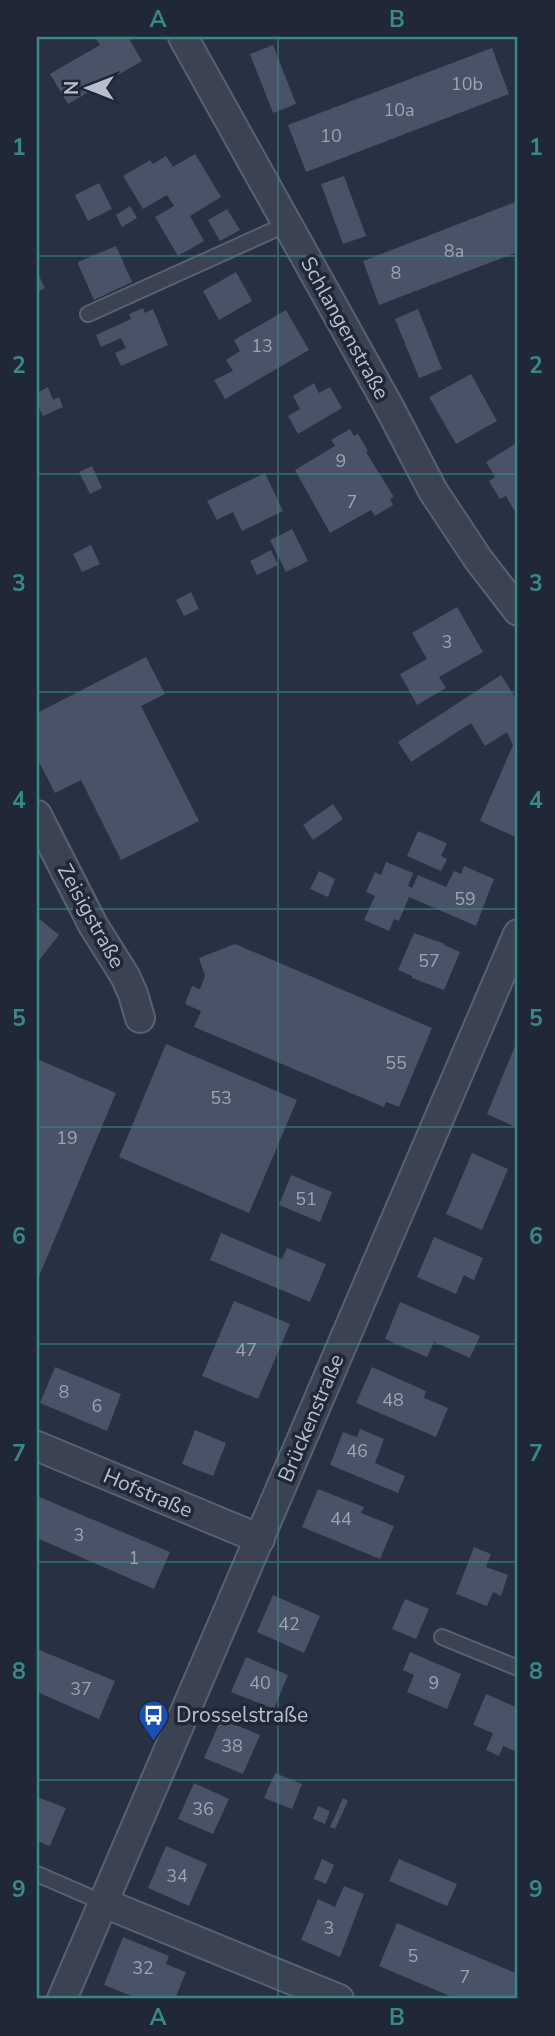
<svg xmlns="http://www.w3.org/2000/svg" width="555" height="2036" font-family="'Nunito Sans',sans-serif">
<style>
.building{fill:#485367}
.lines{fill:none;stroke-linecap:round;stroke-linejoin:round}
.lane-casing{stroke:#596170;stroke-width:18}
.street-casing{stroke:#596170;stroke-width:32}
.lane{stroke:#3b4352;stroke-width:14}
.street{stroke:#3b4352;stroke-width:28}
.grid{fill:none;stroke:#398886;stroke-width:2;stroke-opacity:0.55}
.labels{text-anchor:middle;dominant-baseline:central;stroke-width:7;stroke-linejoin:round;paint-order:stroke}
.number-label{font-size:18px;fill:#9ca4b3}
.street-label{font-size:21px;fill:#b8bfcc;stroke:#202838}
.poi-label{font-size:21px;fill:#b8bfcc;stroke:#202838;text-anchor:start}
.neatline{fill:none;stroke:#398886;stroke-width:2.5}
.grid-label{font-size:23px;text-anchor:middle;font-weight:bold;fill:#398886}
</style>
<rect width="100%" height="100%" fill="#273143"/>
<path class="building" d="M95 37H128L142 61 68 104 50 74 100 45Z
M273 45 296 104 273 113 250 54Z
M492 48 509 94 306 172 288 125Z
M195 154 221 197 190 216 204 241 178 256 155 217 174 206 167 195 143 209 123 176 150 160 153 164 166 156 173 167Z
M344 176 366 236 343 244 321 184Z
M99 183 112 209 88 221 75 195Z
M518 201V252L379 305 363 261Z
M130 206 137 218 122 227 116 215Z
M227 209 240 230 220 241 208 220Z
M116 246 132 282 94 300 78 264V262Z
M37 272 45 288 37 292Z
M236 272 252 301 219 320 203 291Z
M143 308 145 313 153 309 168 345 121 366 115 353 126 348 121 338 101 347 96 335 131 319 129 314Z
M418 309 442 369 419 378 395 319Z
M286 310 309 350 225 399 214 380 233 371 226 360 240 351 234 340Z
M471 374 497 421 456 444 429 397Z
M314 383 319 393 330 387 342 408 298 434 288 416 300 409 293 396Z
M48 387 53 400 59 397 63 407 43 416 38 406 37 407V393Z
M350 429 354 436 358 434 368 451 366 452 394 497 390 499 393 505 375 516 371 510 330 533 295 470 335 446 331 440Z
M518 442V507L514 510 506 496 500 499 489 481 495 477 486 462Z
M92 466 102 488 90 494 79 472Z
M265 473 283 511 242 531 233 512 217 520 207 501Z
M292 529 308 561 286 572 270 540Z
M91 545 100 564 82 572 73 554Z
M271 550 278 565 257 575 250 561Z
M191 592 199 609 184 616 176 600Z
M457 607 483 652 439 677 446 688 417 705 400 674 427 659 412 633Z
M146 657 165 694 141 706 199 821 121 860 81 780 55 793 37 758V713Z
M501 675 518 702V838L480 821 513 745 507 732 485 746 471 723 411 762 398 742Z
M333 804 343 819 313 840 303 825Z
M418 831 447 843 441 856 447 859 441 871 407 856Z
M386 862 413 873 408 886 412 888 418 875 446 887 454 871 461 874 464 866 494 879 476 926 409 897 399 921 394 919 389 931 364 920 375 896 366 892 375 872 381 875Z
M319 871 335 879 328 897 310 889Z
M37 917 59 935 37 963Z
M414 933 445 944 444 945 460 952 444 990 412 978V976L398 970Z
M235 944 432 1028 399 1107 386 1102 384 1107 194 1027 201 1011 185 1004 192 986 200 989 205 976 199 958Z
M518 1039V1128L487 1114Z
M166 1044 297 1100 249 1213 119 1157Z
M37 1059 116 1093 37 1281Z
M472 1153 508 1169 482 1230 446 1214Z
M291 1175 332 1192 320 1222 279 1205Z
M221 1233 282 1259 287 1248 326 1264 310 1302 210 1260Z
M434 1237 483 1258 474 1280 464 1275 456 1294 417 1277Z
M234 1301 290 1324 258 1399 202 1376Z
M400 1302 480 1336 470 1358 434 1342 427 1357 385 1339Z
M55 1367 121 1394 107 1431 40 1403Z
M372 1367 426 1391 424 1398 448 1408 436 1437 356 1403Z
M360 1429 384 1439 375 1463 405 1476 398 1493 330 1465 343 1432 357 1437Z
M195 1430 226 1443 213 1476 182 1464Z
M318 1489 364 1507 361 1513 394 1526 380 1559 302 1527Z
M37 1496 170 1552 154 1589 37 1538Z
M474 1547 491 1554 486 1567 508 1575 501 1596 493 1592 487 1606 456 1594Z
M273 1595 320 1616 304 1653 257 1632Z
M405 1599 429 1609 416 1639 392 1629Z
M37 1649 115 1681 99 1719 37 1692Z
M410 1652 461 1674 447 1709 407 1692 414 1675 403 1670Z
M246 1657 288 1675 274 1709 231 1692Z
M486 1694 518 1708V1742L515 1751 503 1746 499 1756 486 1750 493 1733 473 1725Z
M151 1715 158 1717 151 1733 144 1731Z
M221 1719 260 1735 243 1774 204 1758Z
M275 1773 302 1784 292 1809 264 1798Z
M194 1783 229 1799 213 1834 178 1819Z
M37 1797 66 1808 50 1846 37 1841Z
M343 1798 348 1801 335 1829 330 1827Z
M318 1806 330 1811 325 1824 313 1819Z
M166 1846 207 1864 189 1906 148 1888Z
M322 1859 334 1865 326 1884 314 1879Z
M399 1859 457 1884 447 1906 389 1881Z
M344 1886 364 1894 340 1957 301 1940 318 1899 335 1907Z
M397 1923 518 1974V1999H457L379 1966Z
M123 1937 169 1956 166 1964 186 1972 175 1999H139L104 1985Z"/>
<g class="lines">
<defs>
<path id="lane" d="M88 314 287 224
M442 1637 518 1668
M37 1874 104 1903"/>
<path id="street" d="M183 37 388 405 433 491 478 559 518 611
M37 815 93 925 125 976 133 994 140 1018
M37 1446 260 1539
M104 1903 339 1999
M62 1999 518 934"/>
</defs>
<use href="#lane" class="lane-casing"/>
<use href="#street" class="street-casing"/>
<use href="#lane" class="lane"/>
<use href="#street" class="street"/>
</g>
<path class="grid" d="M278 37V1999M37 256H518M37 474H518M37 692H518M37 909H518M37 1127H518M37 1344H518M37 1562H518M37 1780H518"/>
<defs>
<symbol id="bus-pin" viewBox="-11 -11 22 30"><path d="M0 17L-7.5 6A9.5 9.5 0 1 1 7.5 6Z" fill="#1a4fb4" stroke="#202838"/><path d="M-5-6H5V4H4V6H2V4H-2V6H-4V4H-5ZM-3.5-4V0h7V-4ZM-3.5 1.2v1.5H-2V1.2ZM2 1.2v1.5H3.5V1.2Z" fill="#fff"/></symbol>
</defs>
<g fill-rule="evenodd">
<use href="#bus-pin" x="136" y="1698" width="35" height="47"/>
</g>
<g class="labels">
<g class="number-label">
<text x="467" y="84">10b</text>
<text x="399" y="110">10a</text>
<text x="331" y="136">10</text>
<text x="454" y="251">8a</text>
<text x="396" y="273">8</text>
<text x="262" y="346">13</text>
<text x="341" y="461">9</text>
<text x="352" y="502">7</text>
<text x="447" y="642">3</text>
<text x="465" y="899">59</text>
<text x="429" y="961">57</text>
<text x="396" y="1063">55</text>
<text x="221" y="1098">53</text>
<text x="67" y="1138">19</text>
<text x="306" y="1199">51</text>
<text x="246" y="1350">47</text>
<text x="64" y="1392">8</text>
<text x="393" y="1400">48</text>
<text x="97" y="1406">6</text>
<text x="357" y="1451">46</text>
<text x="341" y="1519">44</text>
<text x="79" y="1535">3</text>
<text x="134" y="1558">1</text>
<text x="289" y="1624">42</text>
<text x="260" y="1683">40</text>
<text x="434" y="1683">9</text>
<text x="81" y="1689">37</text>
<text x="232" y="1746">38</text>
<text x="203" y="1809">36</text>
<text x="177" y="1876">34</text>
<text x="329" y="1928">3</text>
<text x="413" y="1956">5</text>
<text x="143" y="1968">32</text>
<text x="465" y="1977">7</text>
</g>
<g class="street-label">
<text transform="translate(345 328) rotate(61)">Schlangenstraße</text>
<text transform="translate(91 916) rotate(61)">Zeisigstraße</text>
<text transform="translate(311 1418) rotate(-67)">Brückenstraße</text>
<text transform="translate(148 1493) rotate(23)">Hofstraße</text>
</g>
<g class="poi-label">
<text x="176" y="1715">Drosselstraße</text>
</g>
</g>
<rect width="555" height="2036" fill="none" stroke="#202838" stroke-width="77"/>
<g transform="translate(88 88) rotate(270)" stroke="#202838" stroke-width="5" paint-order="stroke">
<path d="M0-5L12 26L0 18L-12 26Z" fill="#b8bfcc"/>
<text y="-10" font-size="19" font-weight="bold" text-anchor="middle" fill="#b8bfcc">N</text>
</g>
<rect x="38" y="38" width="478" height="1959" class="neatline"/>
<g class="grid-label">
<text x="158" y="27">A</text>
<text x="397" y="27">B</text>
<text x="19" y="155">1</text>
<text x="536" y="155">1</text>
<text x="19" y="373">2</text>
<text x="536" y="373">2</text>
<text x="19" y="591">3</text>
<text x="536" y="591">3</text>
<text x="19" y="808">4</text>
<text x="536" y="808">4</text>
<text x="19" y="1026">5</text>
<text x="536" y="1026">5</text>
<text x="19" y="1244">6</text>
<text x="536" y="1244">6</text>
<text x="19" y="1461">7</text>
<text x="536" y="1461">7</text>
<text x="19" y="1679">8</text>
<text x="536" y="1679">8</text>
<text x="19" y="1897">9</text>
<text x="536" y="1897">9</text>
<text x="158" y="2025">A</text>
<text x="397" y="2025">B</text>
</g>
</svg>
